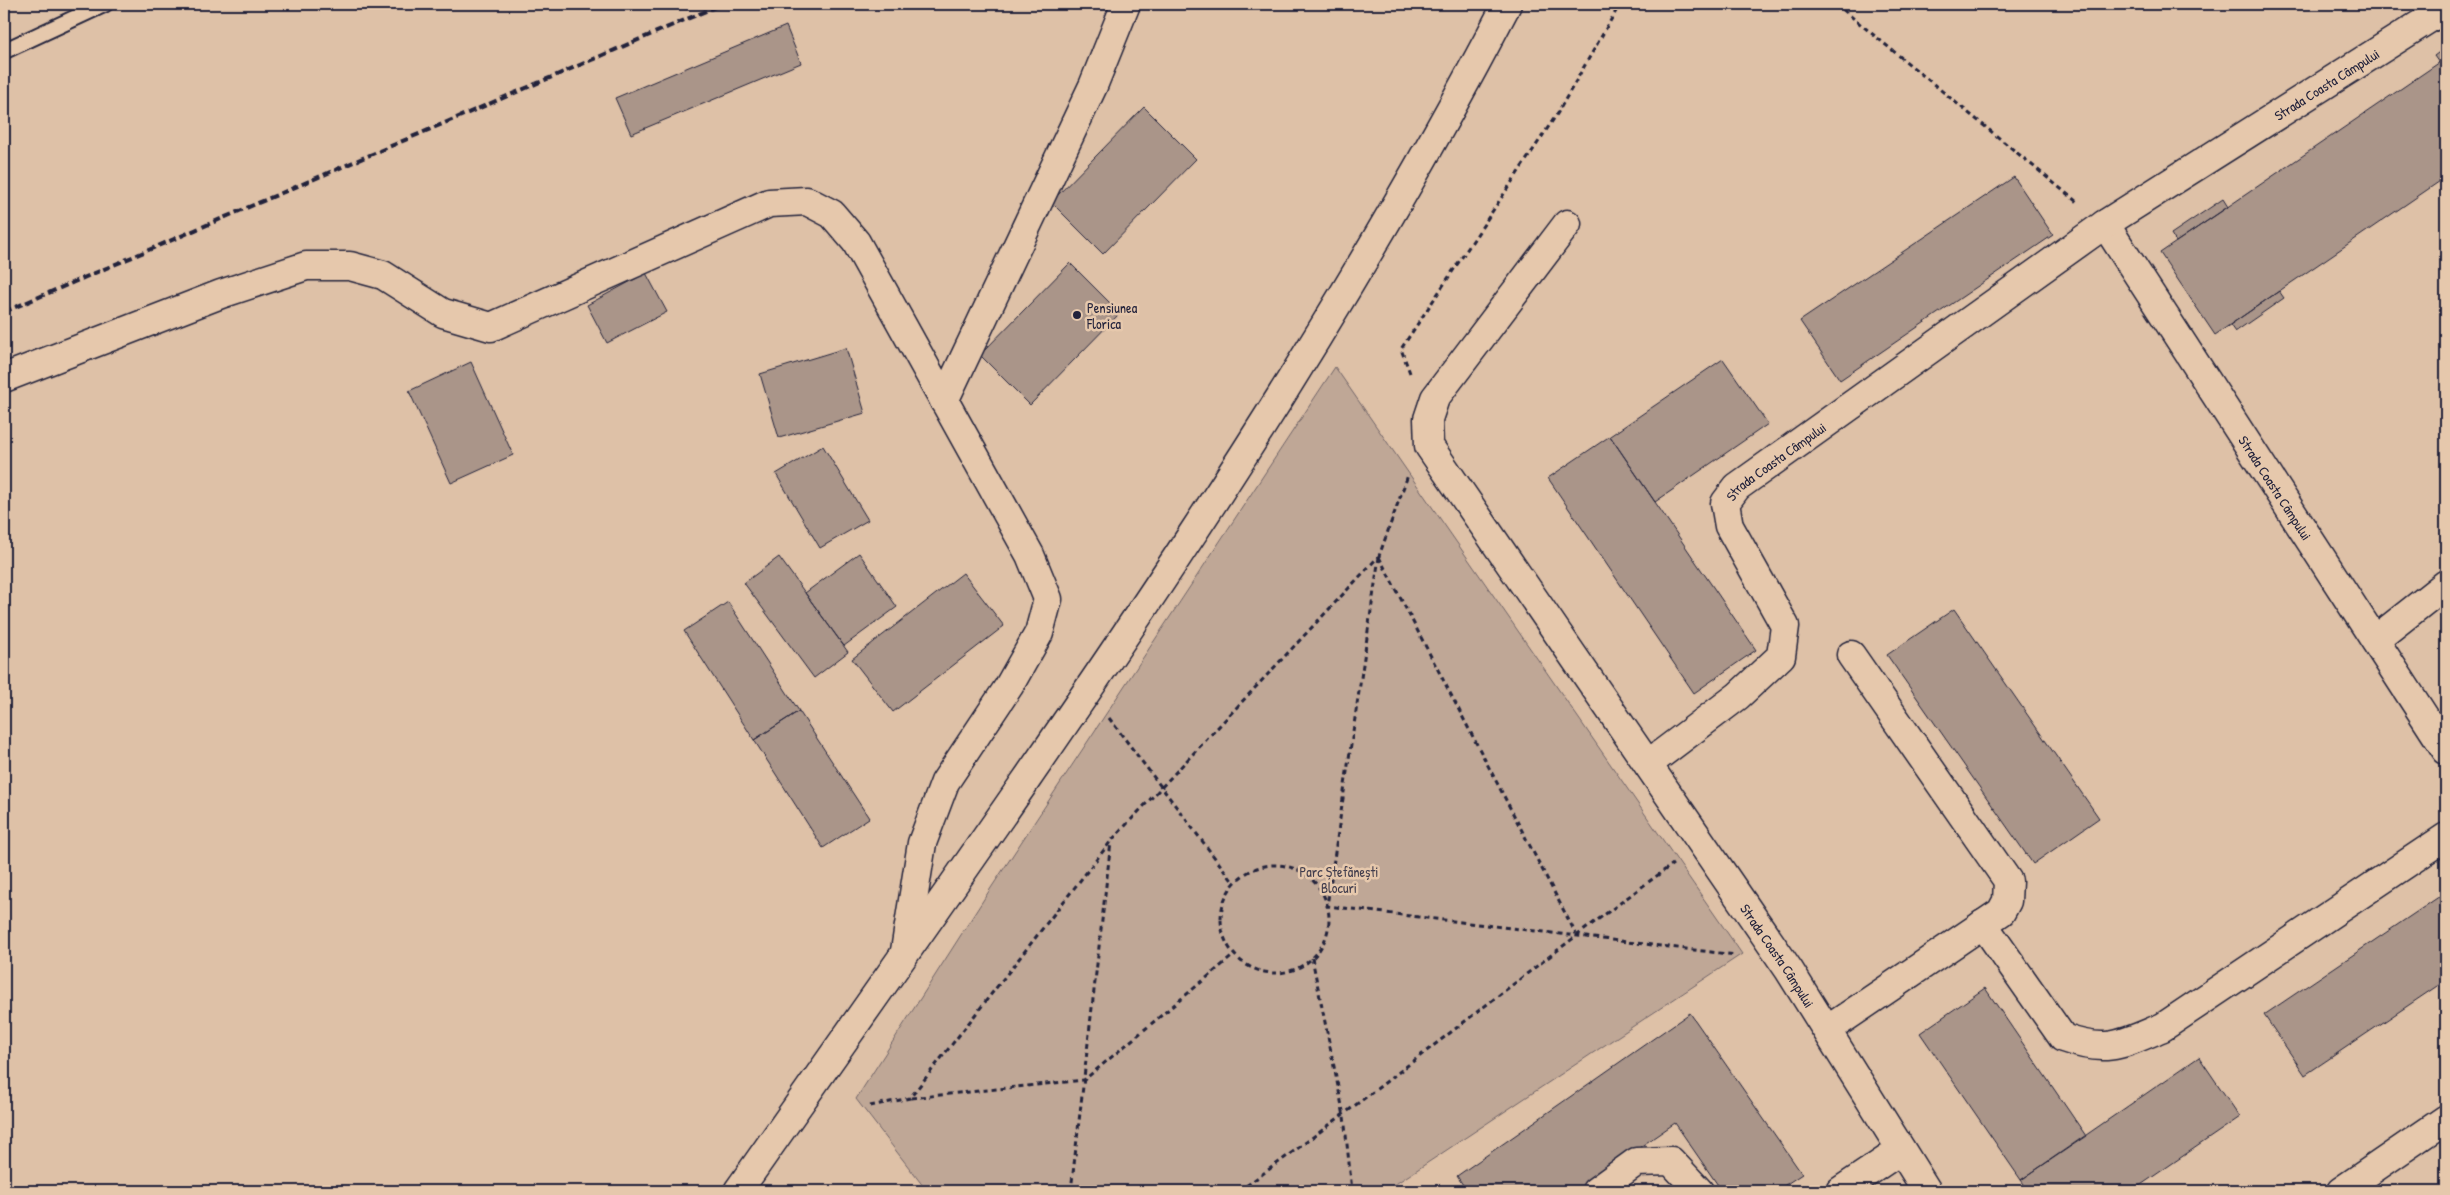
<svg xmlns="http://www.w3.org/2000/svg" width="2450" height="1195" font-family="'Patrick Hand',sans-serif">
<style>
.green{fill:#bfa796;stroke:#706468}
.building{fill:#aa9589;stroke:#22223b}
.lines{fill:none;stroke-linecap:round;stroke-linejoin:round}
.service-casing{stroke:#22223b;stroke-width:19}
.minor-casing{stroke:#22223b;stroke-width:31}
.tertiary-casing{stroke:#22223b;stroke-width:31}
.primary-casing{stroke:#22223b;stroke-width:31}
.path{stroke:#22223b;stroke-width:3;stroke-dasharray:5 4;stroke-linecap:butt}
.service{stroke:#e6c8ac;stroke-width:15}
.minor{stroke:#e6c8ac;stroke-width:28}
.tertiary{stroke:#e6c8ac;stroke-width:28}
.primary{stroke:#e6c8ac;stroke-width:28}
.rail{stroke:#22223b;stroke-width:4;stroke-dasharray:8 4;stroke-linecap:butt}
.poi-dot{fill:#22223b;stroke:#e6c8ac;stroke-width:2}
.labels{text-anchor:middle;dominant-baseline:central;stroke-width:5;stroke-linejoin:round;paint-order:stroke}
.street-label{font-size:14px;fill:#22223b;stroke:#e6c8ac}
.poi-label{font-size:14px;fill:#22223b;stroke:#e6c8ac;text-anchor:start}
.park-label{font-size:14px;fill:#413d4d;stroke:#e6c8ac}
</style>
<rect width="100%" height="100%" fill="#dec1a7"/>
<filter id="ink" filterUnits="userSpaceOnUse"><feTurbulence type="fractalNoise" baseFrequency=".02" numOctaves="2"/><feDisplacementMap in="SourceGraphic" scale="10" xChannelSelector="R" yChannelSelector="G"/><feConvolveMatrix kernelMatrix="1 2 1 2 8 2 1 2 1" color-interpolation-filters="sRGB"/></filter>
<g filter="url(#ink)">
<path class="green" d="M1335 367 1742 954 1385 1191H927L856 1099 991 888Z"/>
<path class="building" d="M786 26 801 63 631 134 615 98Z
M2446 47V58L2439 63 2434 56Z
M2446 58V177L2215 335 2160 253Z
M1144 107 1196 159 1103 254 1051 202Z
M2014 177 2053 235 1840 380 1800 321Z
M2223 199 2228 207 2176 242 2171 234Z
M1070 263 1120 313 1030 405 980 355Z
M646 273 667 312 607 343 587 305Z
M2279 291 2284 298 2235 332 2230 325Z
M846 348 865 413 779 438 760 374Z
M1723 359 1768 424 1655 502 1610 436Z
M471 362 513 455 451 483 409 391Z
M1610 436 1756 650 1694 693 1548 478Z
M823 446 868 520 820 548 776 474Z
M859 553 897 607 844 646 805 593Z
M779 557 848 652 814 678 744 583Z
M963 573 1004 626 893 712 852 659Z
M728 602 799 711 754 740 684 631Z
M1954 609 2099 818 2033 864 1887 655Z
M799 711 869 818 823 848 754 740Z
M2446 892V980L2305 1075 2264 1015Z
M1985 988 2086 1136 2021 1180 1920 1033Z
M1690 1013 1802 1174 1776 1191H1722L1675 1123 1576 1191H1467L1457 1176Z
M2199 1057 2240 1117 2132 1191H2029L2021 1180Z"/>
<g class="lines">
<defs>
<path id="service" d="M4 51 105 4"/>
<g id="minor">
<path id="s1" d="M1567 224 1435 398 1428 419 1429 446 1789 970 1927 1191"/>
<path id="s2" d="M2105 224 2446 750"/>
<path d="M4 378 221 294 306 266H350L383 275 443 313 491 327 769 203 807 201 832 214 856 242 1030 555 1048 599 1039 633 1009 686 945 782 922 843 905 951"/>
<path d="M944 401 1093 86 1126 4"/>
<path d="M2375 640 2446 584"/>
<path id="s3" d="M1648 764 1738 696 1781 656 1785 626 1729 526 1725 503 1737 487 2105 224 2446 8"/>
<path d="M1983 924 2063 1038C2108 1054 2122 1044 2163 1027L2446 837"/>
<path d="M1827 1030 2001 912 2007 901 2008 881 1851 655"/>
<path d="M1596 1191 1636 1162 1671 1161 1699 1191"/>
<path d="M1840 1191 1901 1150"/>
</g>
<path id="tertiary" d="M2341 1191 2446 1119"/>
<path id="primary" d="M738 1191C1008 805 1289 423 1507 4"/>
</defs>
<use href="#service" class="service-casing"/>
<use href="#minor" class="minor-casing"/>
<use href="#tertiary" class="tertiary-casing"/>
<use href="#primary" class="primary-casing"/>
<path class="path" d="M1836 4 2077 202
M1410 373 1401 349 1557 114 1620 4
M1379 557 1327 906 1736 955
M1379 557 1576 934
M1109 718 1234 883
M1221 919a54 54 0 1 1 108 0a54 54 0 1 1-108 0Z
M1312 958 1344 1116 1352 1191
M911 1098 1084 1080 1235 954
M870 1106 910 1098 1111 841 1379 556 1408 475
M1071 1191 1111 842
M1239 1191C1386 1086 1526 971 1673 864"/>
<use href="#service" class="service"/>
<use href="#minor" class="minor"/>
<use href="#tertiary" class="tertiary"/>
<use href="#primary" class="primary"/>
<path class="rail" d="M4 312 722 4"/>
</g>
</g>
<circle class="poi-dot" cx="1077" cy="315" r="5"/>
<g class="labels">
<g class="street-label">
<text stroke="none"><textPath href="#s3" startOffset="1074">Strada Coasta Câmpului</textPath></text>
<text stroke="none"><textPath href="#s3" startOffset="406">Strada Coasta Câmpului</textPath></text>
<text stroke="none"><textPath href="#s2" startOffset="314">Strada Coasta Câmpului</textPath></text>
<text stroke="none"><textPath href="#s1" startOffset="885">Strada Coasta Câmpului</textPath></text>
</g>
<g class="poi-label">
<text x="1087" y="307">Pensiunea<tspan x="1087" dy="16">Florica</tspan></text>
</g>
<g class="park-label">
<text x="1339" y="871">Parc Ștefănești<tspan x="1339" dy="16">Blocuri</tspan></text>
</g>
</g>
<rect width="2450" height="1195" fill="none" stroke="#e6c8ac" stroke-width="20"/>
<rect x="10" y="10" width="2430" height="1175" fill="none" stroke="#22223b" stroke-width="2" filter="url(#ink)"/>
</svg>
